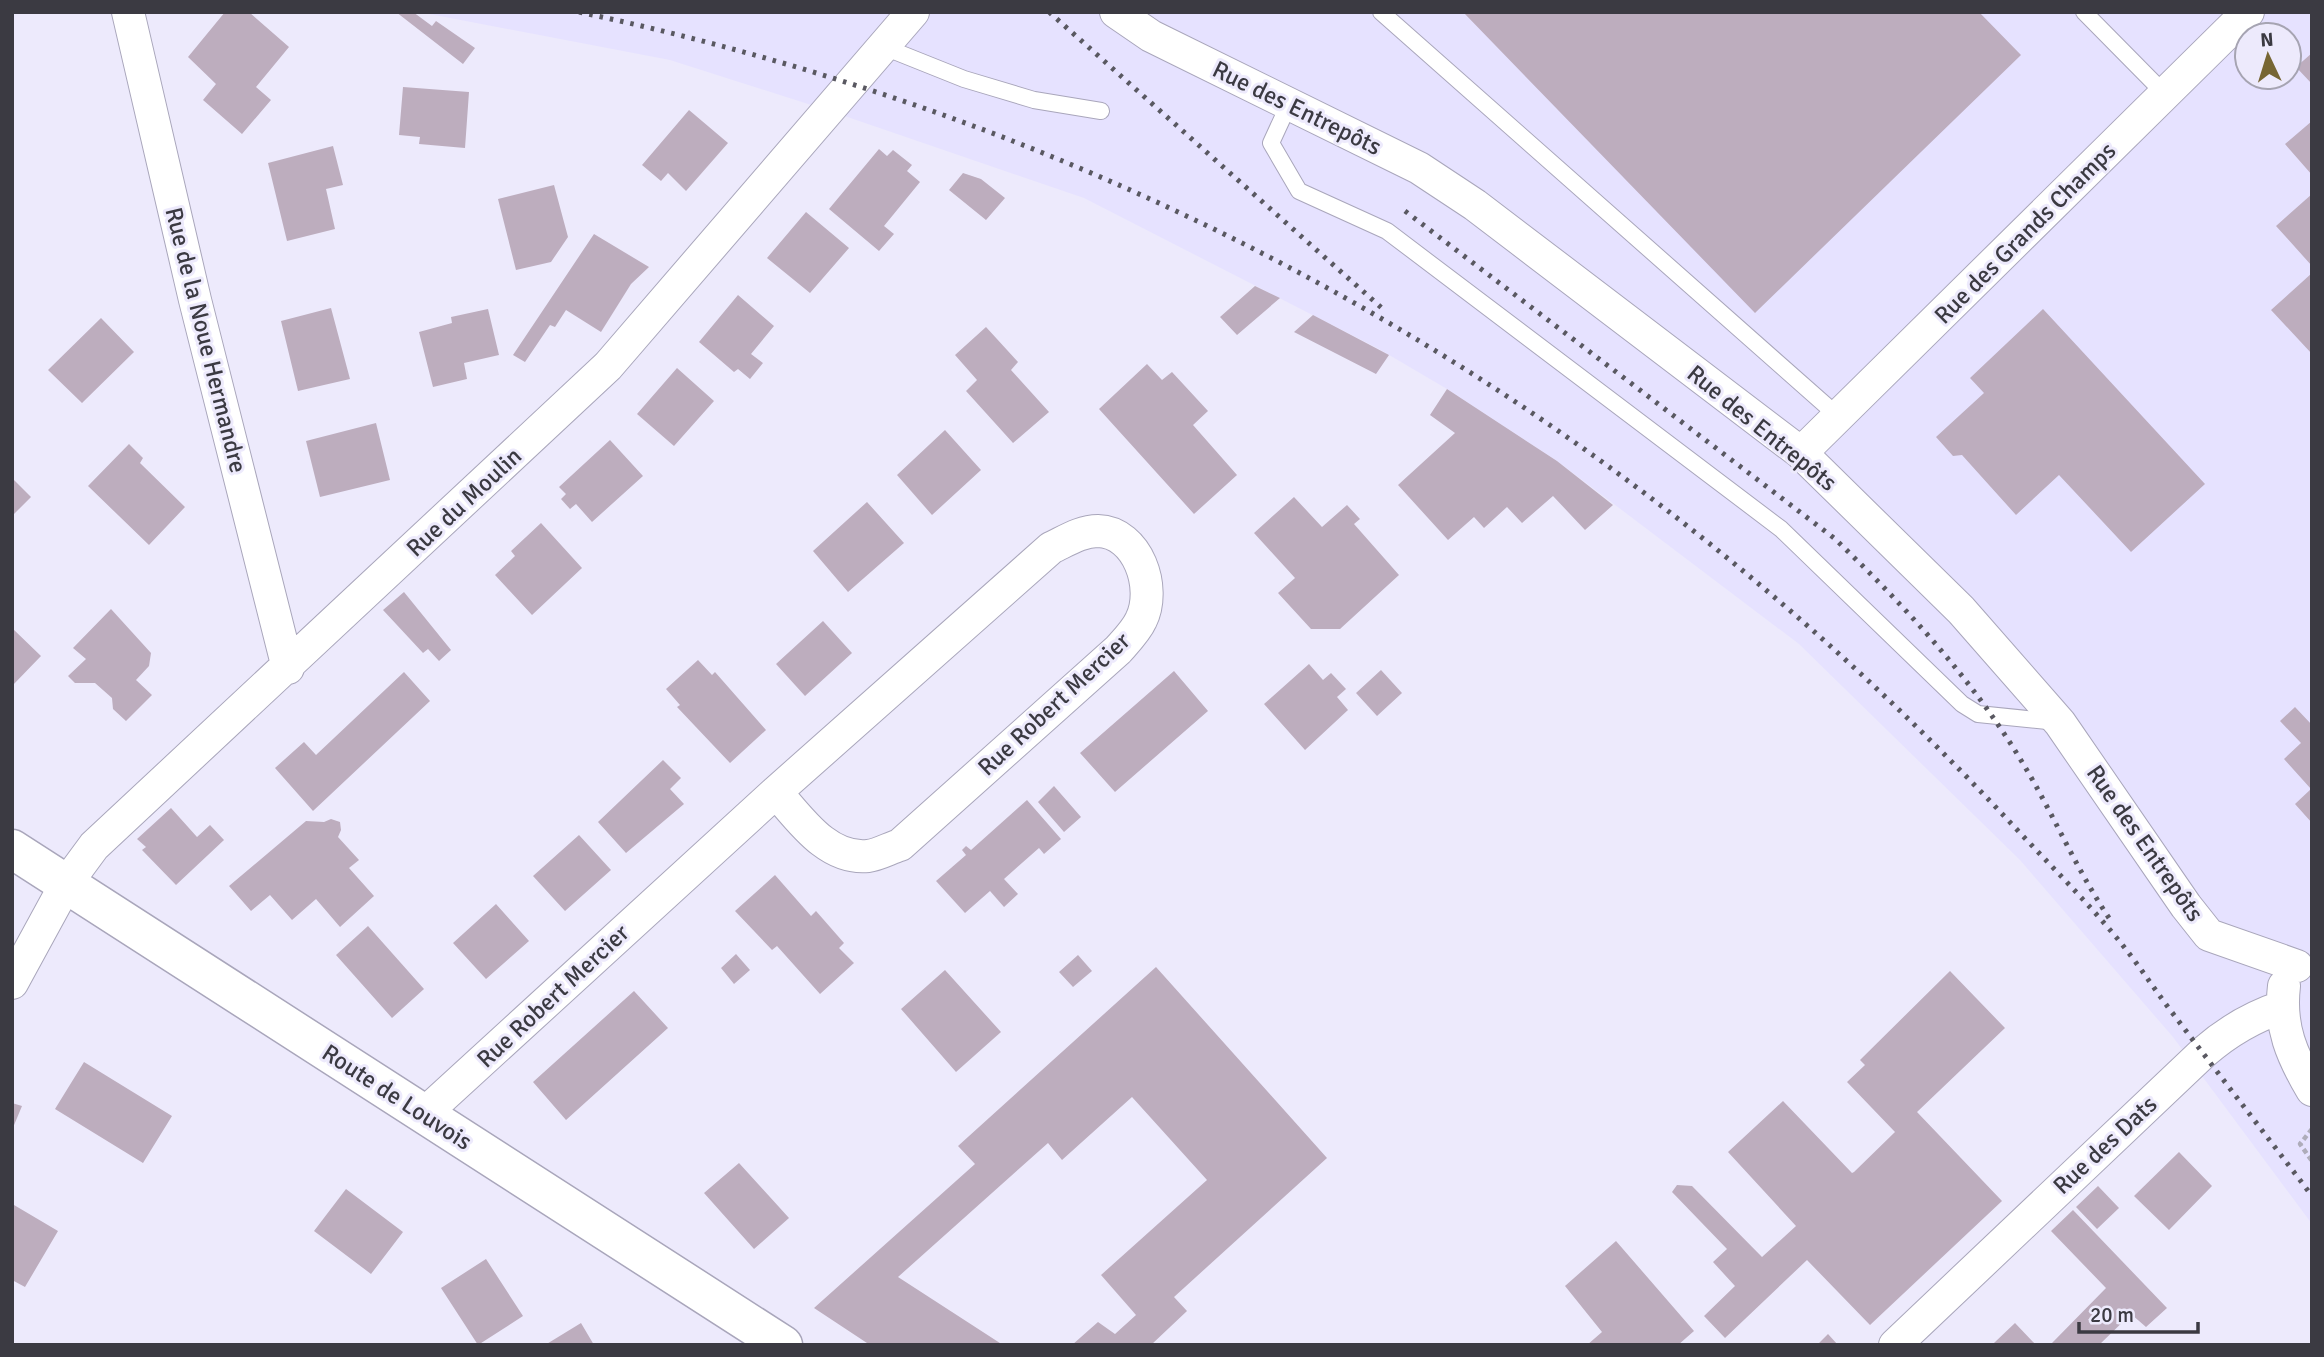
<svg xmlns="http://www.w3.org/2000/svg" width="2324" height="1357" font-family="Signika,sans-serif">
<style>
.built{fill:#e6e2ff;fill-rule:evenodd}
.building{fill:#bdadbe}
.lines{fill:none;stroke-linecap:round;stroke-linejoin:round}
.lane-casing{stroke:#a9a6bb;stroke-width:18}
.street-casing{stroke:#a9a6bb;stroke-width:34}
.secondary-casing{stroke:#a9a6bb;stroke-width:41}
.path{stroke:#aeacba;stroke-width:4.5;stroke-dasharray:5 3.5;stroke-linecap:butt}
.lane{stroke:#fff;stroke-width:16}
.street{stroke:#fff;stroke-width:32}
.secondary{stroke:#fff;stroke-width:38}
.rail{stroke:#595861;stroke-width:5;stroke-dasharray:3.5 7;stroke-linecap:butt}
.labels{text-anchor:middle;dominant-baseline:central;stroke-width:6;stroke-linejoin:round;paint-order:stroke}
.street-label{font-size:24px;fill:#3b3a42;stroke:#edeafc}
</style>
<rect width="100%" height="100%" fill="#edeafc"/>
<path class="built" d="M419 12H2312V1224L2173 1037 2020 860 1799 644 1557 461 1447 389 1379 349 1084 198 830 111 670 60ZM2247 35H2289V77H2247Z"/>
<path class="building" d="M225 12H249L289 47 256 87 271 100 242 134 203 100 216 84 188 57Z
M396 12H413L432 26 436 21 475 48 463 64Z
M1463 12H1979L2021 55 1755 313Z
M2312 53V84L2296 67Z
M403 87 469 92 465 148 419 144 420 137 399 135Z
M689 110 728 143 686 191 668 173 661 181 642 165Z
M2312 121V175L2285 144Z
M333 146 343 185 326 189 335 229 287 241 268 163Z
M879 149 887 156 893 150 912 165 907 171 920 182 884 226 894 234 879 251 829 209Z
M963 173 981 179 1005 198 986 220 949 190Z
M554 185 568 237 551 262 516 270 498 199Z
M2312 194V266L2276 226Z
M806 212 849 248 810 293 767 258Z
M594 234 649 267 631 284 601 332 566 310 555 327 550 325 525 362 513 355Z
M2312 273V354L2271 310Z
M1255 286 1280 298 1237 335 1220 317Z
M738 295 774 326 751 354 763 363 750 379 738 369 734 372 699 342Z
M331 308 350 379 298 391 281 321Z
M488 309 499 355 464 363 467 379 433 387 419 332 452 323 451 317Z
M2043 309 2205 484 2131 552 2059 475 2016 515 1962 455 1953 456 1936 437 1984 393 1970 378Z
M1313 315 1389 355 1376 374 1294 332Z
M101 318 134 352 82 403 48 370Z
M986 327 1018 362 1011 370 1049 412 1013 443 966 391 977 380 955 355Z
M1147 364 1162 380 1172 372 1208 411 1193 425 1237 475 1194 514 1099 409Z
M677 368 714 401 674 446 637 414Z
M1447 389 1557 461 1613 505 1585 530 1553 496 1522 523 1507 507 1484 528 1474 517 1448 540 1398 485 1455 433 1430 415Z
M376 423 390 480 320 497 306 441Z
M945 430 981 470 932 515 897 475Z
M610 440 643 476 592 522 576 504 570 509 561 499 566 494 559 487Z
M129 444 143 458 140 463 185 507 149 545 88 486Z
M12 478 31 497 12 516Z
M1294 497 1322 527 1347 505 1360 519 1354 524 1399 575 1340 629H1311L1278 593 1295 578 1254 533Z
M867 502 904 543 848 592 813 551Z
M541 523 582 568 532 615 495 575 515 556 511 551Z
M404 592 451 650 439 661 428 649 423 653 383 610Z
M111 609 151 653 149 666 136 680 152 695 126 721 113 709 112 698 95 683H75L68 676 86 659 73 648Z
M823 621 852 653 805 696 776 664Z
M12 628 41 656 12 686Z
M698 660 712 675 715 672 766 730 730 763 677 707 680 705 666 689Z
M1309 664 1323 680 1331 673 1346 689 1337 697 1348 710 1305 750 1264 704Z
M1381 670 1402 693 1377 716 1356 693Z
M1174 671 1208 711 1115 792 1080 753Z
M404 672 430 701 313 811 275 768 304 742 316 755Z
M2295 707 2312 725V823L2295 804 2311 789 2284 759 2301 743 2280 721Z
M663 760 681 778 670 789 684 804 626 853 598 822Z
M1054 786 1081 817 1064 832 1038 802Z
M1027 800 1061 839 1044 854 1039 848 1004 879 1018 894 1004 907 990 891 965 913 936 881 966 855 962 850 966 846 971 850Z
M171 808 197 837 210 825 224 840 176 885 142 850 146 847 137 839Z
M331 819 340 822 341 830 338 837 359 860 349 868 374 896 340 927 316 899 292 920 270 895 251 911 229 886 306 821 324 822Z
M579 835 611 870 565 911 533 876Z
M775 875 811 916 816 911 844 943 839 948 854 963 820 994 777 946 772 950 735 911Z
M496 904 529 941 486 979 453 943Z
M368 926 424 989 392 1018 336 955Z
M736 954 750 970 734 984 721 968Z
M1078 955 1092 971 1073 987 1059 972Z
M1156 967 1327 1158 1174 1297 1187 1311 1151 1345H1072L1098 1322 1115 1334 1136 1315 1101 1275 1207 1180 1132 1097 1062 1160 1048 1143 898 1277 1003 1345H870L814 1308 975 1164 958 1146Z
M945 970 1001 1032 956 1072 901 1009Z
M1950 971 2005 1028 1917 1112 2002 1201 1870 1325 1807 1260 1725 1338 1704 1316 1735 1286 1713 1262 1727 1249 1672 1192 1677 1185 1692 1186 1762 1257 1796 1226 1728 1152 1783 1101 1852 1173 1854 1172 1895 1132 1847 1082 1865 1065 1860 1060Z
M634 991 668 1028 566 1120 533 1082Z
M84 1062 172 1116 143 1163 55 1109Z
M12 1103 22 1106 12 1130Z
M2179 1152 2212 1186 2169 1230 2134 1196Z
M739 1163 789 1218 754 1249 704 1193Z
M2098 1186 2119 1208 2097 1229 2076 1207Z
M346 1189 403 1232 371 1274 314 1231Z
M14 1205 58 1231 25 1287 12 1280Z
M2073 1210 2167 1308 2146 1327 2131 1314 2099 1345 2052 1343 2106 1288 2051 1231Z
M1616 1241 1694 1331 1678 1345H1587L1602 1332 1565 1286Z
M486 1259 523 1316 478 1345 441 1288Z
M581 1323 594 1345H545Z
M2015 1323 2036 1345H1992L1995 1342Z
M1828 1334 1838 1345H1817Z"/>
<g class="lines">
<defs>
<path id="lane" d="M1381 12 1839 417
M2084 12 2165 94
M884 47 964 79 1034 100 1101 111
M1289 104 1271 143 1299 191 1387 231 1781 529 1962 704 1978 714 2057 722"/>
<path id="street" d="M128 12 195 300 288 668
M1116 12 1151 36 1419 168 1475 205 1801 453 1961 610 2060 723 2186 906 2209 935 2297 966
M1801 453 2248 12
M12 983 66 884 94 846 608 366 913 12
M2284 986C2279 1027 2292 1056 2312 1090
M424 1114 776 792 1051 548C1066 541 1081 531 1098 531 1138 532 1157 588 1141 620 1136 631 1126 641 1118 650L900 845C890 848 878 855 868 856 827 860 800 819 776 792
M1895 1345 2204 1052C2228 1031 2252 1017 2282 1007"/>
<path id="secondary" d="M12 849 783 1345"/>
</defs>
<use href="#lane" class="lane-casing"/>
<use href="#street" class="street-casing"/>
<use href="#secondary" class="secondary-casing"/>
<path class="path" d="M2312 1129 2300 1144 2312 1161"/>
<use href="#lane" class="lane"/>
<use href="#street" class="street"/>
<use href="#secondary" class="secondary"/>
<path class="rail" d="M579 12C1145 132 1628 410 2021 834 2053 868 2086 901 2116 937 2137 962 2154 989 2174 1015 2220 1076 2266 1135 2312 1196
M1049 12 1384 310
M1405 211 1834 538C1909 610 1980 687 2032 779 2058 825 2079 873 2109 918"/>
</g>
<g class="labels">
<g class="street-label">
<text transform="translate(1297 108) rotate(26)">Rue des Entrepôts</text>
<text transform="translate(2025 233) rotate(-45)">Rue des Grands Champs</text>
<text transform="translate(206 340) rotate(76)">Rue de la Noue Hermandre</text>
<text transform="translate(1762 428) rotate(39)">Rue des Entrepôts</text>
<text transform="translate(464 502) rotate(-43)">Rue du Moulin</text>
<text transform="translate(1054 704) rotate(-43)">Rue Robert Mercier</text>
<text transform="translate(2145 843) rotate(55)">Rue des Entrepôts</text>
<text transform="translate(553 996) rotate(-43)">Rue Robert Mercier</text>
<text transform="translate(397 1097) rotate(33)">Route de Louvois</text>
<text transform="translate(2105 1145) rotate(-43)">Rue des Dats</text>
</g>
</g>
<rect width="2324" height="1357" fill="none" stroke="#3b3a42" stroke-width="28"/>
<g transform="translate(2268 56) rotate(356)"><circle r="33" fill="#edeafc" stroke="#a6a4b2" stroke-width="2"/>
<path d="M0-5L12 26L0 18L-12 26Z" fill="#776634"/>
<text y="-10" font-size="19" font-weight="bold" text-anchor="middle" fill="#3b3a42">N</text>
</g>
<path d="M2079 1322v10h119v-10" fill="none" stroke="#3b3a42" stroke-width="3.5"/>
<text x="2090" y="1322" font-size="21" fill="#3b3a42" stroke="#edeafc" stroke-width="5" paint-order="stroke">20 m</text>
</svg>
